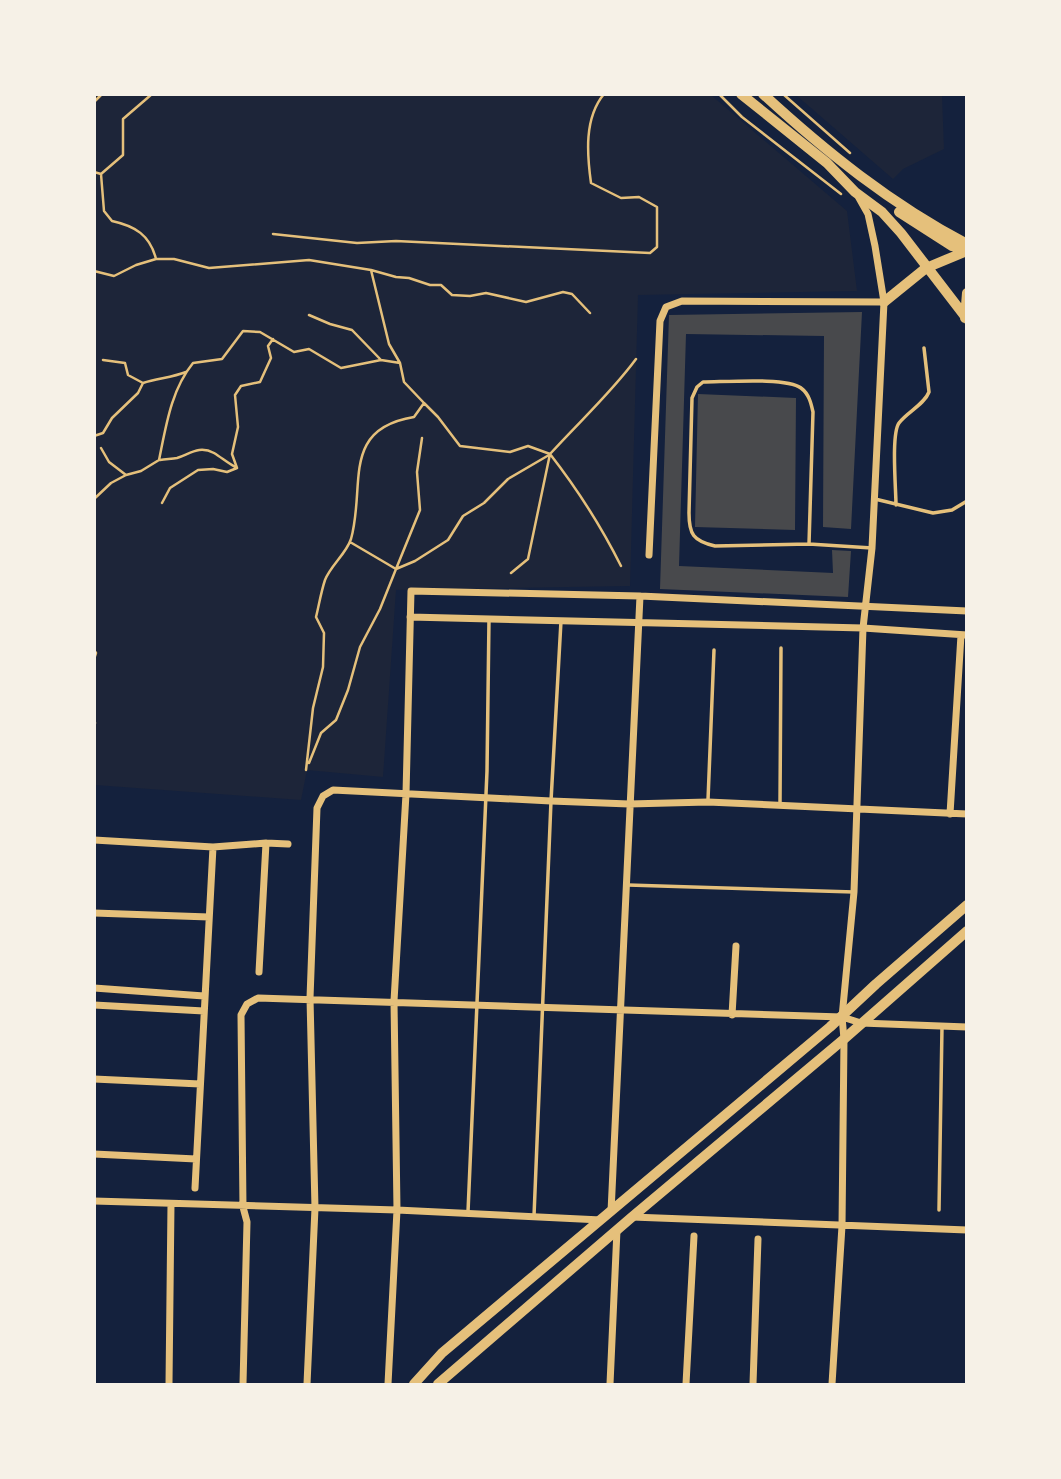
<svg xmlns="http://www.w3.org/2000/svg" width="1061" height="1479" font-family="'Noto Sans',sans-serif">
<style>
.green{fill:#1d2539}
.building{fill:#48494c}
.lines{fill:none;stroke-linecap:round;stroke-linejoin:round}
.path{stroke:#e5c07b;stroke-width:2.5}
.service{stroke:#e5c07b;stroke-width:3.5}
.minor{stroke:#e5c07b;stroke-width:7}
.secondary{stroke:#e5c07b;stroke-width:10}
.primary{stroke:#e5c07b;stroke-width:10}
</style>
<rect width="100%" height="100%" fill="#14213d"/>
<path class="green" d="M94 95H711L847 211 857 291 638 295 630 586 396 590 383 777 307 770 301 800 95 785Z
M796 95H942L944 149 903 169 893 179Z"/>
<path class="building" d="M862 312 851 529 823 527 824 336 686 334 679 566 833 573 832 550 851 551 848 597 660 589 669 315Z
M698 394 796 398 795 530 695 527Z"/>
<g class="lines">
<path class="path" d="M719 94 742 117 841 194
M783 94 850 153
M94 102 102 94
M94 172 101 174 104 211 112 221C135 226 150 235 156 259
M101 174 123 155V119L152 94
M273 234 357 243 396 241 650 253 657 247V207L639 197 621 198 591 183C587 154 584 118 604 94
M371 270 389 344 400 363 404 382 424 403
M94 271 114 276 136 265 156 259H174L209 268 309 260 371 270 396 277 409 278 430 285H441L452 295 470 296 486 293 526 302 563 292 572 294 590 313
M309 315 330 324 352 330 381 360 400 363
M103 360 125 363 128 375 143 383
M94 436 103 433 112 418 138 393 143 383C157 378 171 378 186 372
M101 448 109 462 126 475
M550 454C578 490 601 526 621 566
M160 460C166 459 172 459 177 458 190 454 199 445 214 453 222 458 229 464 237 468
M94 499 111 483 126 475 141 471 159 460C166 426 171 390 193 363L222 359 243 331 260 332 294 352 309 349 341 368 381 360
M162 503 170 488 198 470 213 469 227 472 237 468 232 454 238 427 235 395 241 386 260 382 271 358 268 346 273 339
M350 542 396 569 420 510 417 472 422 438
M511 573 528 559 550 454
M94 650 96 653 94 659
M94 718 95 723
M309 763 321 733 336 720 348 690 360 647 380 609 396 569 415 561 448 540 463 516 484 503 508 479 549 455
M306 770 313 708 323 667 324 633 316 617C319 605 321 592 325 580 331 565 346 554 351 539 366 486 340 429 414 417L424 403 438 417 460 446 510 452 528 446 550 454C579 422 611 393 636 359"/>
<path class="service" d="M875 499 933 513 952 510 967 501
M896 505C896 489 891 434 899 423 907 412 924 405 929 392L924 348
M809 544 813 412C811 403 809 394 801 388 787 377 724 382 703 382L697 387 692 398 689 513C689 534 693 541 715 546L809 544 872 548
M708 800 714 650
M780 804 781 648
M628 885 854 892
M939 1210 942 1027
M468 1212 487 771 489 619
M534 1216 551 801 561 621"/>
<path class="minor" d="M649 555 660 321 666 307 682 301 884 302
M410 617 863 628 967 635
M950 814 961 635
M94 840 213 847 266 843 288 844
M94 913 209 917
M259 972 266 843
M94 988 204 996
M94 1005 204 1011
M732 1015 736 946
M94 1079 200 1084
M94 1154 196 1159
M195 1188 213 847
M94 1201 397 1210 601 1220
M611 1212 640 596
M632 1217 967 1230
M169 1384 171 1204
M243 1384 247 1222 243 1207 241 1015 247 1004 258 998 842 1017 861 1023 967 1027
M307 1384 315 1208 310 998 317 808 323 796 333 790 551 801 629 804 708 802 967 814
M388 1384 397 1210 394 1001 406 794 411 591 640 596 967 611
M610 1384 617 1230
M686 1384 694 1236
M753 1384 758 1239
M832 1384 842 1226 844 1039 842 1017 854 892 863 628 872 548 884 302 875 246 868 214 859 198"/>
<path class="secondary" d="M741 94 827 163 855 192 882 212 901 233 967 319
M763 94C826 152 891 204 967 244
M899 212 952 246 967 249
M884 302 926 268 967 251
M965 318 967 293"/>
<path class="primary" d="M414 1384 442 1353 830 1027 876 984 967 905
M438 1384 632 1217 844 1039 967 931"/>
</g>
<rect width="1061" height="1479" fill="none" stroke="#f6f1e7" stroke-width="192"/>
</svg>
